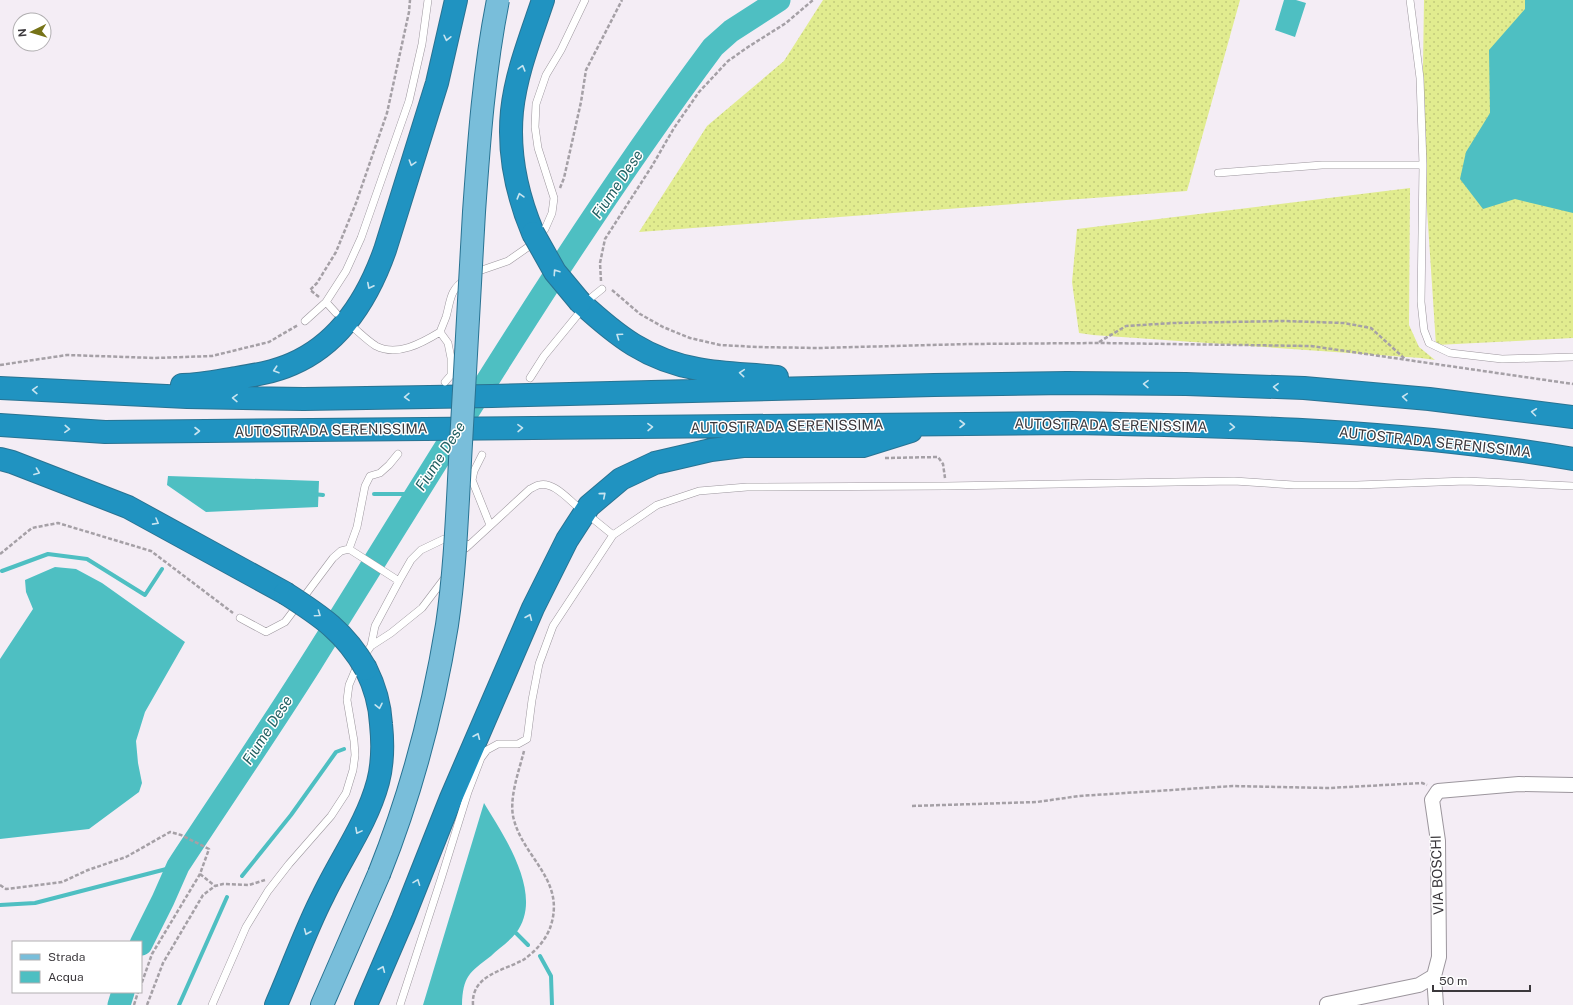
<svg xmlns="http://www.w3.org/2000/svg" width="1573" height="1005" font-family="'Public Sans',sans-serif">
<style>
.grass{fill:url(#grass-dots)}
.water{fill:#4ebfc2}
.lines{fill:none;stroke-linecap:round;stroke-linejoin:round}
.stream{stroke:#4ebfc2;stroke-width:4}
.river{stroke:#4ebfc2;stroke-width:23}
.service-casing{stroke:#9c969d;stroke-width:8}
.minor-casing{stroke:#9c969d;stroke-width:16}
.primary-casing{stroke:#297392;stroke-width:24}
.motorway-casing{stroke:#297392;stroke-width:24}
.path{stroke:#a5a0a6;stroke-width:2.5;stroke-dasharray:4 2;stroke-linecap:butt}
.service{stroke:#fff;stroke-width:7}
.minor{stroke:#fff;stroke-width:14}
.primary{stroke:#79beda;stroke-width:22}
.motorway{stroke:#2093c1;stroke-width:22}
.primary-bridge-casing{stroke:#297392;stroke-width:24;stroke-linecap:butt}
.motorway-bridge-casing{stroke:#297392;stroke-width:24;stroke-linecap:butt}
.primary-bridge{stroke:#79beda;stroke-width:22}
.motorway-bridge{stroke:#2093c1;stroke-width:22}
.oneway{stroke:#c7e4f0}
.labels{text-anchor:middle;dominant-baseline:central;stroke-width:3;stroke-linejoin:round;paint-order:stroke}
.street-label{font-size:14px;fill:#3b383c;stroke:#fff}
.water-label{font-size:15px;font-style:italic;fill:#226062;stroke:#fff}
</style>
<defs>
<pattern id="grass-dots" width="8" height="8" patternUnits="userSpaceOnUse"><rect width="8" height="8" fill="#e1ec8f"/><path d="M2 2h.1M6 6h.1" fill="none" stroke="#c2cb7c" stroke-width="1.8" stroke-linecap="round"/></pattern>
</defs>
<rect width="100%" height="100%" fill="#f4edf5"/>
<path class="grass" d="M823 0H1240L1187 191 639 232 707 126 784 61Z
M1424 0H1573V338L1436 345 1422 134Z
M1410 188 1409 325 1419 347 1435 360 1421 358 1093 335 1079 333 1072 282 1077 229Z"/>
<path class="water" d="M1284 0H1296L1306 3 1295 37 1275 30Z
M1525 0H1573V213L1515 199 1483 209 1460 179 1466 152 1490 113 1489 50 1525 9Z
M168 476 319 481 318 507 206 512 167 485Z
M55 567 76 569 102 583 185 642 145 712 136 741 138 763 142 783 139 792 89 829 0 839V659L33 609 26 592 25 580Z
M484 803C504 836 545 895 516 933 509 942 498 949 491 956 469 973 463 976 462 1005H423Z"/>
<g class="lines">
<path class="stream" d="M313 494 323 495
M374 494H416
M2 571 48 554 87 559 145 595 162 569
M242 876 291 815 336 752 344 749
M0 905 35 903 178 866
M516 933 528 945
M540 956 551 976 552 1005
M179 1005 227 897"/>
<path class="river" d="M141 944 163 900 178 866C222 799 267 733 310 665 441 457 566 244 713 47L731 31 779 0
M119 1005 123 992"/>
<defs>
<path id="service" d="M1410 0 1420 78 1423 165 1421 302 1424 330 1429 343 1450 353 1502 359 1573 357
M1218 173 1322 165H1423
M475 273 479 271 508 261 528 247 545 229 552 213 554 198 538 148 535 127 536 104 546 75 561 50 585 0
M592 297 602 289
M326 302 346 271 361 238 409 101 422 44 428 0
M305 321 326 302 336 313
M354 328C361 334 368 341 376 346 397 357 422 343 440 332L448 343 451 358V375L445 382
M440 332C442 327 444 322 446 317 451 300 449 290 466 279
M530 378 544 356 580 312
M482 455 474 471 472 480 490 525
M592 518 613 535
M466 548 530 489C533 488 536 485 539 485 553 481 568 499 578 507
M349 549 357 527 365 486 370 476 380 473 389 465 398 454
M240 618 266 632 285 622 333 558 341 551 349 549 399 581 411 560 421 550 444 539 469 545
M371 646 391 633 422 608 447 575
M212 1005 246 927 268 891 289 864 331 816 346 793 353 770 355 755 354 741 347 700 349 685 357 666 371 646 375 626 399 581
M400 1005 441 879 468 792 481 758 487 750 498 744H518L527 739 532 700 539 664 553 626 613 535 657 505 699 491 747 487 946 486 1234 481 1294 485H1357L1466 481 1573 486"/>
<path id="minor" d="M1327 1004 1419 985 1434 976
M1436 1005 1434 976 1439 957 1438 841 1432 800 1438 791 1519 784 1573 785"/>
<path id="primary" d="M322 1005 379 874"/>
<path id="motorway" d="M533 233C517 195 508 152 512 111 516 73 531 36 543 0
M580 302C617 336 647 360 698 369 724 374 751 374 777 377
M182 385C200 385 218 381 236 378 255 375 274 372 292 364 341 343 368 298 385 250L437 83 456 0
M0 388 187 397 304 399 492 396 934 385 1067 383 1186 384 1304 388 1429 399 1573 417
M0 425 105 432 1071 423C1239 426 1407 430 1573 459
M0 459 12 462 128 507 285 593
M276 1005C292 969 305 931 323 896 341 858 367 823 378 782 383 763 383 743 381 724 380 705 375 687 366 669
M366 1005 403 919 451 798 533 608 567 540 589 506 621 479 655 463 681 457 711 450 743 446H863L911 431"/>
</defs>
<use href="#service" class="service-casing"/>
<use href="#minor" class="minor-casing"/>
<use href="#primary" class="primary-casing"/>
<use href="#motorway" class="motorway-casing"/>
<path class="path" d="M560 188 564 178 581 102 586 70 622 0
M601 281 600 263 605 239 652 166 674 128 699 92 728 61 748 47 786 23 813 0
M612 290 640 314 663 327 690 338 720 345 757 347 818 348 969 344 1099 343 1311 346 1573 384
M319 297 310 290 317 283 336 252 356 203 387 113 409 12 410 0
M1099 342 1126 326 1173 323 1284 321 1344 323 1371 328 1405 359
M0 365 67 355 155 358 212 356 269 342 298 325
M885 458 938 457 943 464 945 478
M0 554 32 528 58 523 151 551 233 613
M912 806 1037 802 1079 796 1233 786 1329 788 1422 783 1427 785
M200 874 215 886
M0 885 6 889 62 882 88 870 126 857 170 832 181 835 209 849 200 874 152 954 141 985
M134 1005 138 992
M147 1005 163 963 203 895 215 886 223 884 249 885 265 880
M473 1005C471 975 503 971 523 960 535 952 547 939 551 925 565 880 524 858 514 820 508 800 519 771 524 751"/>
<use href="#service" class="service"/>
<use href="#minor" class="minor"/>
<use href="#primary" class="primary"/>
<use href="#motorway" class="motorway"/>
<defs>
<path id="primary-bridge" d="M379 874C411 794 433 711 447 625 455 571 457 516 460 461 464 378 469 295 474 212 479 141 484 70 498 0"/>
<path id="motorway-bridge" d="M533 233 555 272 580 302
M285 593C321 616 345 632 366 669"/>
</defs>
<use href="#primary-bridge" class="primary-bridge-casing"/>
<use href="#motorway-bridge" class="motorway-bridge-casing"/>
<use href="#primary-bridge" class="primary-bridge"/>
<use href="#motorway-bridge" class="motorway-bridge"/>
</g>
<defs><path id="oneway-chevron" d="M-2-3.5L2.5 0L-2 3.5" fill="none" stroke-width="1.6" stroke-linecap="round" stroke-linejoin="round"/></defs>
<g class="oneway">
<use href="#oneway-chevron" transform="translate(447 38) rotate(103)"/>
<use href="#oneway-chevron" transform="translate(522 68) rotate(-74)"/>
<use href="#oneway-chevron" transform="translate(412 163) rotate(107)"/>
<use href="#oneway-chevron" transform="translate(520 196) rotate(-106)"/>
<use href="#oneway-chevron" transform="translate(556 272) rotate(-124)"/>
<use href="#oneway-chevron" transform="translate(370 286) rotate(117)"/>
<use href="#oneway-chevron" transform="translate(619 336) rotate(-145)"/>
<use href="#oneway-chevron" transform="translate(276 370) rotate(162)"/>
<use href="#oneway-chevron" transform="translate(742 373) rotate(-175)"/>
<use href="#oneway-chevron" transform="translate(1146 384) rotate(-179)"/>
<use href="#oneway-chevron" transform="translate(1276 387) rotate(-178)"/>
<use href="#oneway-chevron" transform="translate(35 390) rotate(-178)"/>
<use href="#oneway-chevron" transform="translate(407 397) rotate(179)"/>
<use href="#oneway-chevron" transform="translate(1405 397) rotate(-175)"/>
<use href="#oneway-chevron" transform="translate(235 398) rotate(-179)"/>
<use href="#oneway-chevron" transform="translate(1534 412) rotate(-173)"/>
<use href="#oneway-chevron" transform="translate(962 424)"/>
<use href="#oneway-chevron" transform="translate(650 427) rotate(-1)"/>
<use href="#oneway-chevron" transform="translate(1232 427) rotate(2)"/>
<use href="#oneway-chevron" transform="translate(520 428) rotate(-1)"/>
<use href="#oneway-chevron" transform="translate(67 429) rotate(3)"/>
<use href="#oneway-chevron" transform="translate(197 431)"/>
<use href="#oneway-chevron" transform="translate(37 472) rotate(21)"/>
<use href="#oneway-chevron" transform="translate(603 495) rotate(-41)"/>
<use href="#oneway-chevron" transform="translate(156 522) rotate(29)"/>
<use href="#oneway-chevron" transform="translate(318 614) rotate(35)"/>
<use href="#oneway-chevron" transform="translate(529 617) rotate(-67)"/>
<use href="#oneway-chevron" transform="translate(379 706) rotate(78)"/>
<use href="#oneway-chevron" transform="translate(477 736) rotate(-67)"/>
<use href="#oneway-chevron" transform="translate(358 831) rotate(118)"/>
<use href="#oneway-chevron" transform="translate(417 882) rotate(-69)"/>
<use href="#oneway-chevron" transform="translate(307 932) rotate(113)"/>
<use href="#oneway-chevron" transform="translate(382 969) rotate(-67)"/>
</g>
<g class="labels">
<g class="street-label">
<text transform="translate(1111 425) rotate(1)">AUTOSTRADA SERENISSIMA</text>
<text transform="translate(787 426) rotate(-1)">AUTOSTRADA SERENISSIMA</text>
<text transform="translate(331 430) rotate(-1)">AUTOSTRADA SERENISSIMA</text>
<text transform="translate(1435 442) rotate(6)">AUTOSTRADA SERENISSIMA</text>
<text transform="translate(1437 875) rotate(-92)">VIA BOSCHI</text>
</g>
<g class="water-label">
<text transform="translate(617 184) rotate(-56)">Fiume Dese</text>
<text transform="translate(440 456) rotate(-57)">Fiume Dese</text>
<text transform="translate(267 730) rotate(-57)">Fiume Dese</text>
</g>
</g>
<rect x="12" y="941" width="130" height="52" fill="#ffffff" stroke="#b1afb1"/>
<rect x="20" y="954" width="20" height="6" fill="#79beda" stroke="#b1afb1"/>
<text x="48" y="961" font-size="12" fill="#3b383c">Strada</text>
<rect x="20" y="971" width="20" height="12" fill="#4ebfc2" stroke="#b1afb1"/>
<text x="48" y="981" font-size="12" fill="#3b383c">Acqua</text>
<g transform="translate(32 32) rotate(265)"><circle r="19" fill="#ffffff" stroke="#b1afb1"/>
<path d="M0-3L7 15L0 10L-7 15Z" fill="#767317"/>
<text y="-6" font-size="11" font-weight="bold" text-anchor="middle" fill="#3b383c">N</text>
</g>
<path d="M1433 985v6h97v-6" fill="none" stroke="#3b383c" stroke-width="2"/>
<text x="1439" y="985" font-size="12" fill="#3b383c" stroke="#ffffff" stroke-width="3" paint-order="stroke">50 m</text>
</svg>
